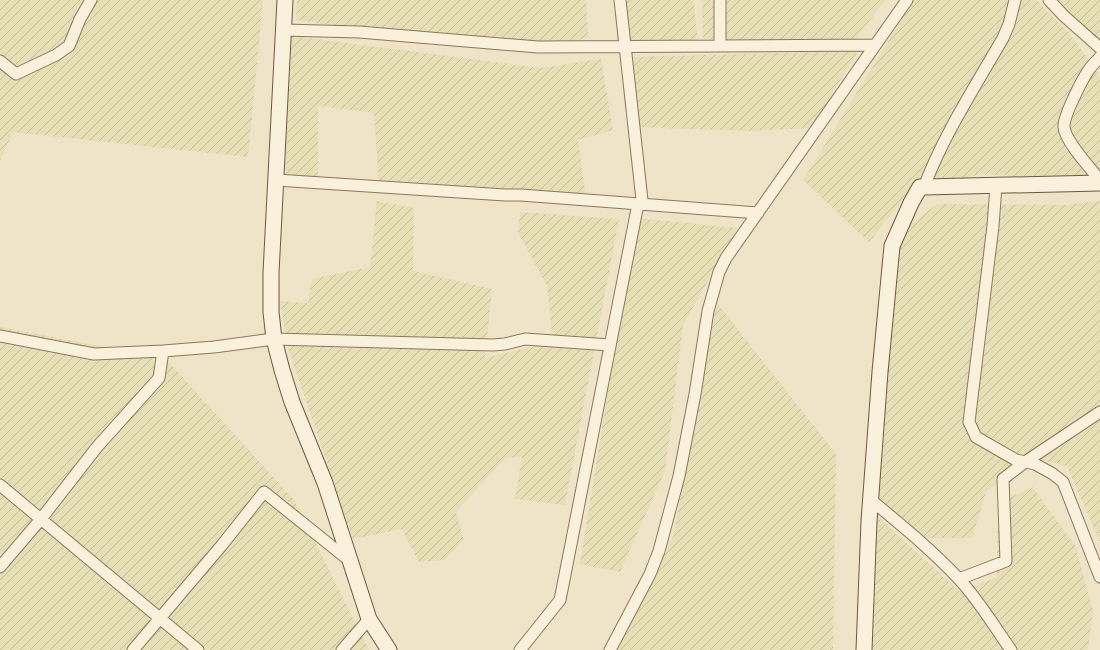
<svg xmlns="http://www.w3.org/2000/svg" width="1100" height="650" font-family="'IBM Plex Serif',serif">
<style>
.farmland{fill:url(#farmland-furrows)}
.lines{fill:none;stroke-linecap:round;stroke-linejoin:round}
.street-casing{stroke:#8d765c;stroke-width:13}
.secondary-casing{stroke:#6f573f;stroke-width:17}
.street{stroke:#faf1dc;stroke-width:11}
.secondary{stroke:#faf1dc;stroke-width:15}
</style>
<defs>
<pattern id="farmland-furrows" width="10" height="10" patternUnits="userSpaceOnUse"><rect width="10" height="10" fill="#e6deb5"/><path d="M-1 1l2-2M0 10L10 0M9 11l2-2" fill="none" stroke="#c6bf9b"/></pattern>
</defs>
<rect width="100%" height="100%" fill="#f0e4c8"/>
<path class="farmland" d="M0 0H263L248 157 13 132 0 161Z
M297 0H586L588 38 520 51 296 20Z
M616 0H694L698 45H618Z
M702 0H885L852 45 703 39Z
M908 0H1036L1070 34 1100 76V177L1097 180 980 174 907 195 869 242 803 180 896 29Z
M1055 0H1100V57Z
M292 36 541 68 601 59 613 130 578 140 586 198 379 184 374 113 318 106V186L284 184Z
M858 51 812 128 751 131 632 127 626 57Z
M377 201 414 208 413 271 492 289 485 358 553 342 547 286 518 232 520 212 619 219 565 505 515 499 522 457 505 458 456 512 464 540 444 560 419 562 402 529 353 539 287 345 280 301 308 303 312 279 370 267Z
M1100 201V542L1067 466 1030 457 986 492 972 538H925L868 500 894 238 937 204 1064 205Z
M636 218 738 228 683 325 665 471 620 572 580 564Z
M712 297 836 454 833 650H615L674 535Z
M0 327 166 359 294 500 369 650H0Z
M1032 487 1075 545 1093 611 1088 650H860L876 515 960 592 997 577 998 503Z"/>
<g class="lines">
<defs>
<path id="street" d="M720 0V45
M1049 0 1064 16 1100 48
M283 30 359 32 538 47 875 45
M1100 57C1096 62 1091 66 1088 71 1082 80 1063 117 1064 127 1065 141 1090 168 1100 180
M0 61 16 74 56 55 69 46 80 19 91 0
M276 180 505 195H521L758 213
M996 186 993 226 969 422 976 437 1016 460 1035 464 1053 474 1063 482 1100 577
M924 187C944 134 975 87 1003 38L1009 24 1015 0
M0 336 94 354 163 351 214 347 274 339 493 345 505 344 525 339 610 345
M0 485 198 650
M871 500C901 525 931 549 958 578 978 599 994 626 1011 650
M0 567 41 519 97 447 159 378 163 351
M959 579 1006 561 1003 479 1025 462 1100 412
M133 650 222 545 264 492 350 561
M342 650 369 619
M520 650 560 600 637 209 642 200 620 0
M610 650 650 574 659 551 679 476 695 394 708 311 719 272 726 258 907 0"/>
<path id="secondary" d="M285 0 271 273V312L274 339 282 370 292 402 325 483 369 619 389 650
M864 650 869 521 880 372 892 246 911 203 920 187H924L1100 183"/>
</defs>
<use href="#street" class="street-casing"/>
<use href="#secondary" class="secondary-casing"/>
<use href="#street" class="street"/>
<use href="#secondary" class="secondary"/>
</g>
</svg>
